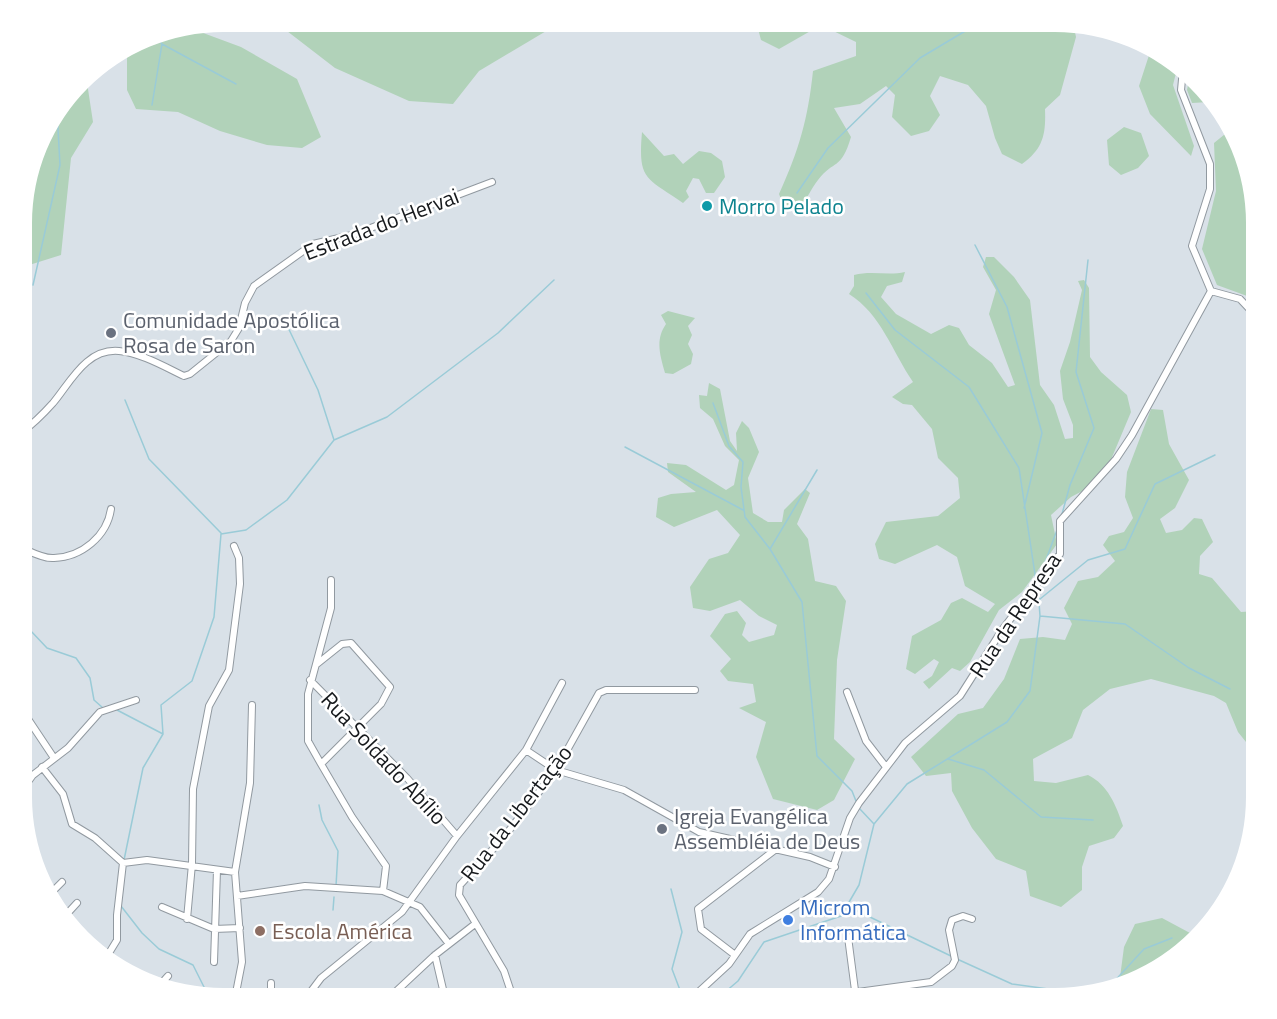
<svg xmlns="http://www.w3.org/2000/svg" width="1277" height="1019" font-family="'Titillium Web',sans-serif">
<style>
.green{fill:#b1d2b9}
.lines{fill:none;stroke-linecap:round;stroke-linejoin:round}
.stream{stroke:#9acbd7;stroke-width:1.5}
.street-casing{stroke:#9199a0;stroke-width:8}
.street{stroke:#fff;stroke-width:6}
.culture-dot{fill:#0f9aa8;stroke:#fff;stroke-width:2}
.worship-dot{fill:#6b7280;stroke:#fff;stroke-width:2}
.shop-dot{fill:#3f7fe0;stroke:#fff;stroke-width:2}
.education-dot{fill:#8d6e63;stroke:#fff;stroke-width:2}
.labels{text-anchor:middle;dominant-baseline:central;stroke-width:5;stroke-linejoin:round;paint-order:stroke}
.culture-label{font-size:22px;fill:#0d838f;stroke:#fff;text-anchor:start}
.street-label{font-size:22px;fill:#16191c;stroke:#fff}
.worship-label{font-size:22px;fill:#5b616d;stroke:#fff;text-anchor:start}
.shop-label{font-size:22px;fill:#366cbe;stroke:#fff;text-anchor:start}
.education-label{font-size:22px;fill:#785e54;stroke:#fff;text-anchor:start}
</style>
<rect width="100%" height="100%" fill="#d9e1e8"/>
<path class="green" d="M274 21H563L479 71 453 104 409 101 335 68Z
M756 21H848L885 26 888 21H1067L1073 23 1076 37 1060 95 1045 109C1046 135 1043 149 1022 164L1002 154 995 138 986 106 968 85 940 76 930 96 940 115 929 131 911 136 892 117 895 95 886 86 860 104 834 108 851 137C841 171 834 159 818 180 804 198 810 204 784 207L779 194C799 150 808 119 813 71L856 56V42L821 25 779 49 761 40Z
M187 27 241 47 297 79 321 137 302 148 267 145 220 131 178 112 136 109 127 90V50L158 32Z
M1151 49 1178 65 1173 85 1194 146 1191 156 1150 114 1139 86Z
M1190 75 1209 102 1192 103 1187 90Z
M86 76 93 122 71 158 61 255 26 266 23 264V196L48 122Z
M1124 127 1141 133 1149 156 1138 168 1121 175 1109 165 1107 140Z
M1230 130C1260 173 1256 254 1256 305L1247 296 1217 285 1202 249 1216 191 1214 143Z
M642 132 664 156 674 154 683 164 699 151 711 153 722 161 725 177 714 193H706L699 179 693 178 686 191 689 197 683 203C645 177 638 180 642 132Z
M986 257H994L1014 277 1030 300 1040 385 1054 405 1065 439 1073 438V425L1063 399 1060 371 1070 342 1082 290 1078 281 1084 280 1089 288 1090 357 1101 372 1127 395 1131 412 1110 462 1092 486 1071 497 1051 515 1057 544 1022 592 999 610 970 662 960 671 952 668 929 689 923 682 932 676 939 662 934 659 915 674 906 669 912 636 941 620 951 603 962 598 988 612 995 604 965 586 957 557 937 545 895 564 879 559 875 544 886 522 938 516 960 498 958 478 938 458 932 429 912 405 903 404 892 397 913 382C892 351 881 314 849 294L854 286V275C872 270 887 276 905 272L902 282 887 286 881 297 896 314 931 334 949 325 959 328 969 345 992 363 1008 387 1015 385 989 314 996 290 983 267Z
M668 311 695 318 688 326 692 335 688 344 693 354 691 364 673 374 665 373C660 355 655 340 666 324L661 315Z
M709 383 720 389 730 441 737 451 736 433 742 421 749 428 759 452 748 478 753 513 768 522H782L784 510 805 489 810 493 797 524 808 539 815 581 836 586 846 601 837 660 834 739 855 759 834 800 817 810 773 799 756 757 766 722 739 708 756 702 753 684 728 681 720 671 731 659 710 636 725 614 737 611 746 623 742 635 749 642 774 635 777 625 759 616 740 600 710 611 693 608 690 587 709 559 728 553 740 535 717 510 674 527 656 517 658 498 671 494 696 492 668 472 667 463 686 465 726 490 734 485 739 460 725 446 713 419 700 408 699 395 707 396Z
M1151 409 1163 410 1169 444 1189 480 1175 508 1160 519 1166 533 1182 530 1194 518 1202 519 1213 542 1200 556 1199 574 1212 578 1241 612 1256 611V746L1250 747 1238 732 1226 703 1214 696 1151 679 1110 689 1083 710 1072 738 1033 759 1034 781 1056 783 1088 775C1108 785 1116 805 1123 826L1114 838 1089 846 1082 867V890L1061 907 1030 896 1026 871 996 859 972 828 952 791 951 773 926 776 911 757 958 714 983 708 1004 679 1020 639 1043 637 1065 640 1072 624 1064 608 1078 581 1098 577 1115 561 1103 545 1109 536 1124 532 1133 518 1125 497 1127 472Z
M1162 918 1190 933 1192 940 1132 983 1119 985 1124 947 1135 924Z"/>
<g class="lines">
<path class="stream" d="M153 34 162 44 236 84
M152 105 162 44
M797 193 828 148 920 58 982 21
M975 245 1007 307 1042 433 1024 508
M33 285 60 165 57 111
M866 293 895 330 969 387 1019 468 1036 581
M283 317 318 390 334 440
M125 400 149 459 221 533
M713 403 729 446 743 462 741 487 745 517 770 549 802 602 817 756 852 791 856 801
M625 447 743 510
M1062 514 1070 485 1094 428 1076 372 1088 260
M770 549 817 470
M1040 576 1057 530
M1040 599 1088 560 1125 549 1155 484 1215 455
M22 616 30 630 47 648 76 658 90 678 94 700 103 708
M1040 616 1125 624 1189 668 1230 689
M117 710 163 734
M948 759 984 770 1041 817 1093 820
M319 805 322 820 338 851 336 886
M859 808 874 824
M124 860 143 768 163 734 161 705 192 681 214 617 221 534 246 530 287 500 334 440 387 417 498 333 554 280
M671 889 682 932 672 969 683 998
M121 906 142 933 159 949 193 965 209 997
M847 906 953 957
M333 910 334 897
M957 959 1012 984 1077 993 1110 986 1144 949 1172 938
M718 998 738 981 764 942 841 916 859 885 874 824 907 784 1007 722 1030 691 1040 616 1038 589"/>
<defs>
<path id="street" d="M1183 69 1181 90 1210 164V189L1192 246 1211 291
M1211 291 1240 299 1256 316
M22 432C33 424 44 413 53 403 70 383 86 348 119 351 141 353 165 367 184 376L190 374 231 341 239 328 245 303 254 286 313 244 352 235 492 182
M22 548C31 552 44 559 54 558 82 557 107 536 111 509
M317 664 342 644 351 643 390 687 381 704 321 764 352 817 386 866 383 891
M310 680 407 778 457 836
M847 692 866 741 886 767
M22 710 54 758
M526 750 556 770 624 790 699 832 810 857 835 867
M321 764 308 741V694L331 608V580
M42 767 63 794 72 824 95 838 123 863
M22 790 33 775 68 748 100 712 136 700
M123 863 147 860 235 872
M49 895 62 882
M237 896 305 886 383 891 420 907 449 944
M162 907 214 929 240 928
M65 916 77 903
M187 919 192 864 193 789 209 706 229 670 240 584 239 558 234 546
M848 937 856 998
M435 955 445 998
M735 955 701 929 698 909 776 849
M106 958 117 940V915L123 863
M214 962 217 870
M159 986 168 976
M235 998 242 962 235 872 250 783 252 705
M271 998V983
M306 998 321 978 402 912 457 836 526 750 562 683
M389 998 435 955 475 924
M513 998 504 971 459 895 460 885 504 837 556 770 599 693 606 690H695
M692 998 729 964 750 934 818 892 829 879 850 818 859 803 905 743 960 696 1002 630 1060 554V521L1116 459 1132 435 1211 291
M814 998 931 982 952 966 955 960 949 930 952 920 963 916 972 919"/>
</defs>
<use href="#street" class="street-casing"/>
<use href="#street" class="street"/>
</g>
<circle class="culture-dot" cx="707" cy="206" r="6"/>
<g class="worship-dot">
<circle cx="111" cy="333" r="6"/>
<circle cx="662" cy="829" r="6"/>
</g>
<circle class="shop-dot" cx="788" cy="920" r="6"/>
<circle class="education-dot" cx="260" cy="931" r="6"/>
<g class="labels">
<g class="culture-label">
<text x="719" y="206">Morro Pelado</text>
</g>
<g class="street-label">
<text transform="translate(381 224) rotate(-21)">Estrada do Hervai</text>
<text transform="translate(1015 615) rotate(-56)">Rua da Represa</text>
<text transform="translate(384 758) rotate(47)">Rua Soldado Abílio</text>
<text transform="translate(516 813) rotate(-52)">Rua da Libertação</text>
</g>
<g class="worship-label">
<text x="123" y="320">Comunidade Apostólica<tspan x="123" dy="25">Rosa de Saron</tspan></text>
<text x="674" y="816">Igreja Evangélica<tspan x="674" dy="25">Assembléia de Deus</tspan></text>
</g>
<g class="shop-label">
<text x="800" y="907">Microm<tspan x="800" dy="25">Informática</tspan></text>
</g>
<g class="education-label">
<text x="272" y="931">Escola América</text>
</g>
</g>
<path d="M0 0H1277V1019H0ZM223 32H1055A191 191 0 0 1 1246 223V797A191 191 0 0 1 1055 988H223A191 191 0 0 1 32 797V223A191 191 0 0 1 223 32Z" fill="#fff" fill-rule="evenodd"/>
</svg>
